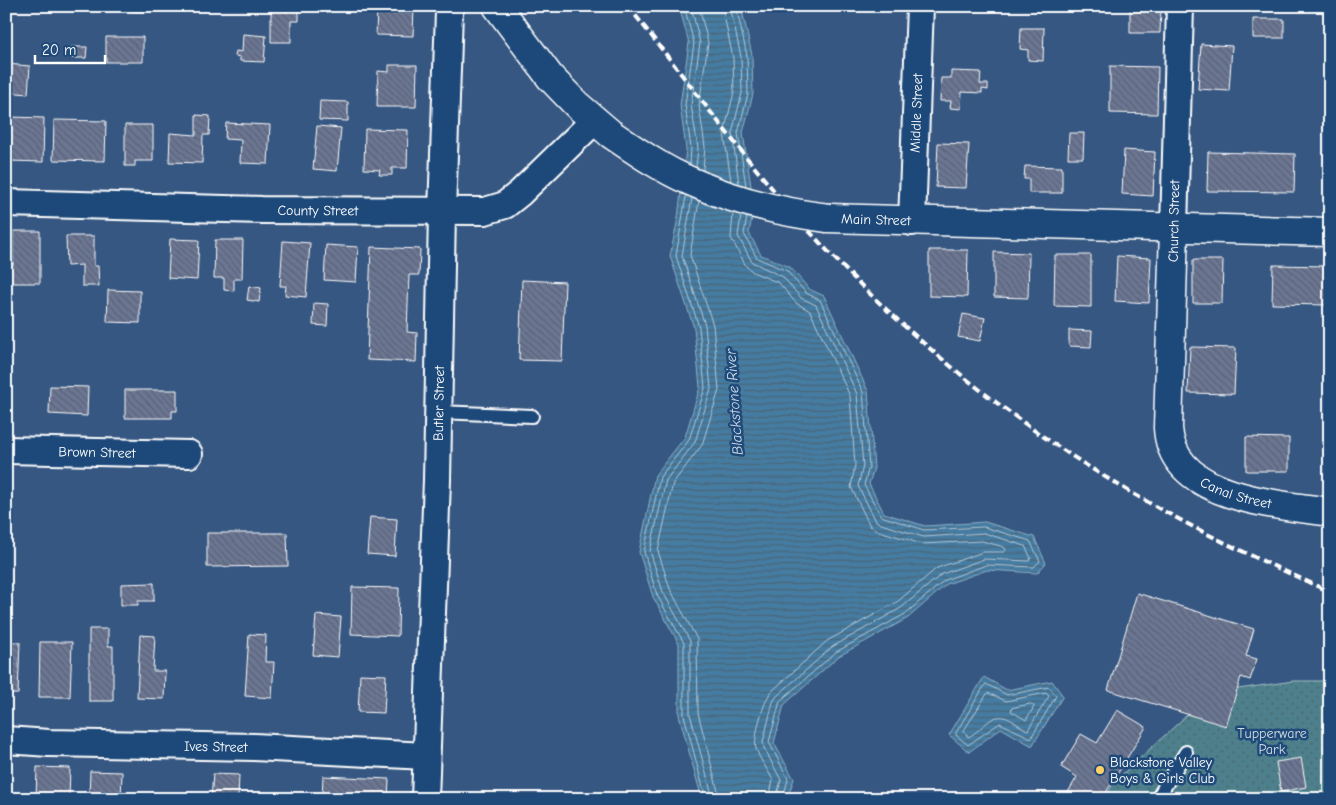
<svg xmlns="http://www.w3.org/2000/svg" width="1336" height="805" font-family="'Comic Neue',sans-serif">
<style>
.park{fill:url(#park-dots);stroke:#a6c0c6}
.water{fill:url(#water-rules);stroke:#8fb0c7}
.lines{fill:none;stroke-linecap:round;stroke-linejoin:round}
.shore{stroke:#b5cada;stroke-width:1}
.building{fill:url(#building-back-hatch);stroke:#fff}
.lane-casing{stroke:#fff;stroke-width:16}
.street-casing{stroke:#fff;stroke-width:30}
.secondary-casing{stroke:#fff;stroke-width:31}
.lane{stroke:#1f4a7a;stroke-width:12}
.street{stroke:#1f4a7a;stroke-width:26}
.secondary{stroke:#1f4a7a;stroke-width:28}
.rail{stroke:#fff;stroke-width:4;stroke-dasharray:8 4;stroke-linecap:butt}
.secondary-bridge-casing{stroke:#fff;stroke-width:31;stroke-linecap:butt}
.secondary-bridge{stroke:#1f4a7a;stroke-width:28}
.poi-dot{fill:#ffd166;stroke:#1f4a7a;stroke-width:2}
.labels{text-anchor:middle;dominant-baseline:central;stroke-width:5;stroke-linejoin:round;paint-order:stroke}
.street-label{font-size:14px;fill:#fff;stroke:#1f4a7a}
.park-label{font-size:14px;fill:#d3dfe2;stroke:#1f4a7a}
.poi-label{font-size:14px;fill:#fff;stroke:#1f4a7a;text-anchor:start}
.water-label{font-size:15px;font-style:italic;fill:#d0dee8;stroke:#1f4a7a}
</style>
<defs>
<pattern id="park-dots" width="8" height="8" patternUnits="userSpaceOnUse" patternTransform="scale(1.25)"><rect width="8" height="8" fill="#4e808c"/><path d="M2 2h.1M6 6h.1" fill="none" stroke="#4d666c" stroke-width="1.8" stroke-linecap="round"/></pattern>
<pattern id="water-rules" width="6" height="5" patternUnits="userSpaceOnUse" patternTransform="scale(1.25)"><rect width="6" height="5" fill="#457ba2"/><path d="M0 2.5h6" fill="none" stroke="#486477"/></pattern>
<pattern id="building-back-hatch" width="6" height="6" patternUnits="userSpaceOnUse" patternTransform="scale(1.25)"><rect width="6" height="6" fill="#6b7694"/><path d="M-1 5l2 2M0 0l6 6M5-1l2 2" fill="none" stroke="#5c6170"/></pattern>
</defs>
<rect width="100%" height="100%" fill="#365782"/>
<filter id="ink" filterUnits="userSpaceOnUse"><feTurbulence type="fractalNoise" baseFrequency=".02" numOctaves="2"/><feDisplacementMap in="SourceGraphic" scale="10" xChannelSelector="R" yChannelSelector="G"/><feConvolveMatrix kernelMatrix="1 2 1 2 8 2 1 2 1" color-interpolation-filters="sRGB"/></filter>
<g filter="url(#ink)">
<path class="park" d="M1293 681H1330V799H1104L1115 781 1211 693Z"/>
<path class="water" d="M679 6H741L752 55 753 94 743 133 754 206 749 233 761 255 790 267 809 289 824 296 868 391 874 468 869 484 884 513 925 526 985 522 1034 537 1046 563 1037 573 987 570 947 584 908 618 839 656 784 705 774 743 794 779 787 799H702L679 715V644L653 597 639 552 655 475 685 437 700 387 694 328 670 256 678 218 686 149 680 105 689 43Z
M984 677 1007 690 1052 681 1063 696 1032 746 1001 728 969 752 949 735Z"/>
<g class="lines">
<path class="shore" d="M684 6 694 43 685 105 691 148 690 164
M691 6 700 43 691 105 698 148 696 167
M699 6 708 43 699 105 705 147 703 170
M722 6 733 58 734 92 724 133 731 181
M730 6 741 57 742 93 732 133 739 184
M736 6 747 56 748 94 738 133 746 186
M686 196 676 256 699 327 705 388 689 440 660 477 644 552 657 595 684 643V715L706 799
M692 198 682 256 705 325 711 389 695 442 666 480 650 551 663 592 690 641V714L713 799
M699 201 690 255 713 325 719 390 702 445 673 483 658 551 670 589 697 639 698 713 720 799
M733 213 731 238 746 266 753 272 779 283 796 303 810 311 850 396 855 465 851 487 870 526 879 531 922 544 982 541 1004 547 1006 550 1004 552H983L937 568 897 602 827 641 771 692C764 700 753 738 756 749 760 760 768 770 773 780L769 799
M741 216 738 236 752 262 783 277 801 298 816 305 857 394 863 466 858 486 876 521 881 524 924 537 984 533 1025 546 1031 558 1029 561 984 559 942 574 901 608 832 647 776 697 773 702 763 742 764 748 781 780 776 799
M747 217 744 234 757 258 787 271 806 293 820 300 863 392 869 467 864 485 881 516 924 530 984 527 1030 541 1040 561 1034 567 986 565 945 580 905 614 836 652 780 701 769 742 788 779 783 799
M986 684 1007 695 1049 687 1056 696 1031 738 1000 723 968 745 956 735V733Z
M988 693 1006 701 1046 693 1049 696 1028 730C1020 728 1012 718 1003 717 990 714 979 733 968 737L964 731Z
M1031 704 1033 705 1034 707 1026 720 1011 711 1012 708Z"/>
</g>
<path class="building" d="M131 6H147L146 12 131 11Z
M186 6H203V10H185Z
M271 6H299V21H291V42H271Z
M377 6H414L413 36 376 35Z
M1130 6H1161L1160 33H1130Z
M1253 19H1284V38H1253Z
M1021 28H1044L1043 61 1028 60V50L1020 49Z
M243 34 266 36 264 62 240 61V57L235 56 236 51 242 52Z
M106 37H143V62H106Z
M1201 44 1232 46 1229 91 1198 89Z
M71 47H87L86 58H71Z
M6 64 30 66 28 94 6 92Z
M389 65H417L416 107H377L378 71 389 72Z
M1110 66 1158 67 1157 114 1110 113Z
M951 71 981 72 980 84H988V90L982 89V93L962 92 961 109 950 108 951 101H940L941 78H951Z
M320 101 348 102V121L319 120Z
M196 115 210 116 209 135H203L202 163 169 162 170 133 196 135Z
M11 117 44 118 43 162 9 161Z
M54 120 106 121 105 161 53 160Z
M226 123 270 125 268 164 240 163 241 140 225 139Z
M125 125H153V161H135V166H125Z
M317 126 341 128 337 171 313 169Z
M365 129 408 130 407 168H392V175H379L380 170 364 169Z
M1069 133H1084L1083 158H1068Z
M938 143 969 144 966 188 936 187Z
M1124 150 1155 152 1153 196 1122 194Z
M1208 152 1295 154 1294 192 1207 191Z
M1025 166 1062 167V193H1029V179H1024Z
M13 231H40V283H6V265H13Z
M66 236H94V266H98L99 286H82V265L67 266Z
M170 239 199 240 197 280 168 278Z
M215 240H243L242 279H234V291L224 290V278H214Z
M283 241 310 243 306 297 285 295 286 286H280Z
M326 245 358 247 356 282 324 280Z
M371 247 420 249 419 275H409L407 332 417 333 416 362 367 360Z
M929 250H968L967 297 929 296Z
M994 252 1029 253 1028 298 994 297Z
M1055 255H1091V307L1054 306Z
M1117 256 1151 258 1149 303 1115 301Z
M1193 260H1223L1222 303H1193Z
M1273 265 1328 266V305L1272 304Z
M522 280 565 282 562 361 519 360Z
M249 286 261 288 259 302 247 300Z
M108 290 140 291V323L107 322Z
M314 303 328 304 327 326 313 325Z
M963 314 985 318 980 341 958 337Z
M1069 330 1092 331 1091 347 1069 346Z
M1190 347 1236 348 1234 394 1188 393Z
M50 386 88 387 87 416 49 414Z
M125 390H177V411H172V418H125Z
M1246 437 1289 438V471H1246Z
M370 517 397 519 395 556 367 554Z
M207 533H287L288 566 207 567Z
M154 583V601H138V605H121V584Z
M352 587 399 588 398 636 351 634Z
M1137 593 1254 629 1246 656 1257 659 1250 680 1241 677 1226 726 1108 690Z
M316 615 341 617 338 657 313 655Z
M89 629H108V646H113V701H89Z
M249 634 266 635 265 662H274L272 698 245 696Z
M140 635 155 636 153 671H165L164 699 137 698Z
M6 642H20L18 694H6Z
M40 642H72L70 697H39Z
M360 674 386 675 384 713 358 712Z
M1117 710 1146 727 1102 799H1064L1077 777 1061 767 1081 734 1097 743Z
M1301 758 1306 787 1281 792 1276 762Z
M37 767 70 768 69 799H36Z
M90 771 122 772 121 799H89Z
M213 774 239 775 238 799H211Z
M323 776 389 779 388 799H322Z"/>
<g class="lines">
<defs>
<path id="lane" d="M439 412 532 416
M1157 799 1186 752"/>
<g id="street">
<path id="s1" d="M6 203 262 210 485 211 505 205 520 193 595 120"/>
<path id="s2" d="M912 222 920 6"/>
<path d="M1174 229 1180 6"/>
<path id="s3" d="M6 450 189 454"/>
<path id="s4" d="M6 740 49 743 254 747 426 756"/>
<path id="s5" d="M425 799 437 480 442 212 449 12 451 6"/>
</g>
<g id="secondary">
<path d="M497 6 550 77 577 105 611 134"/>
<path id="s6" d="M828 218 1330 232"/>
<path id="s7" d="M1174 229 1168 428C1172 499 1277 504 1330 512"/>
</g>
</defs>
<use href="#lane" class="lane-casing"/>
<use href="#street" class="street-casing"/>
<use href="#secondary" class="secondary-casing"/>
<use href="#lane" class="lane"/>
<use href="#street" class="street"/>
<use href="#secondary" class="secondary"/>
<path class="rail" d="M628 6C698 94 763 185 841 265 931 357 1034 438 1146 501 1205 535 1267 563 1330 592"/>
<defs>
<path id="secondary-bridge" d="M611 134C636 151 662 169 690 181 734 201 781 212 828 218"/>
</defs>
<use href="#secondary-bridge" class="secondary-bridge-casing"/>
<use href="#secondary-bridge" class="secondary-bridge"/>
</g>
</g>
<circle class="poi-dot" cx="1100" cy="770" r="5"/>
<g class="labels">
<g class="street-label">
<text stroke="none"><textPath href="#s2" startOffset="109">Middle Street</textPath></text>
<text stroke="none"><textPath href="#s1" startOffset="312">County Street</textPath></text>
<text stroke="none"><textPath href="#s6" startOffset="48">Main Street</textPath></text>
<text transform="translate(1174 221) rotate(-89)">Church Street</text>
<text stroke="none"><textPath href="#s5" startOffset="396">Butler Street</textPath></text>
<text stroke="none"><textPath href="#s3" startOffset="91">Brown Street</textPath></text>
<text stroke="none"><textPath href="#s7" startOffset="301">Canal Street</textPath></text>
<text stroke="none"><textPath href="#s4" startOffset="210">Ives Street</textPath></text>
</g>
<g class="park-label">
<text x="1272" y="733">Tupperware<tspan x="1272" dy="16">Park</tspan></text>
</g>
<g class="poi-label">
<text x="1110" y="762">Blackstone Valley<tspan x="1110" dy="16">Boys &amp; Girls Club</tspan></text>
</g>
<g class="water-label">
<text transform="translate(734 402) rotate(-94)">Blackstone River</text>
</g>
</g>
<rect width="1336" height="805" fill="none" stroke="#1f4a7a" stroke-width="25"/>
<rect x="12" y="12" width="1311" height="780" fill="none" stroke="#fff" stroke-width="2" filter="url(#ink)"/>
<path d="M35 55v8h70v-8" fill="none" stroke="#ffffff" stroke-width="2.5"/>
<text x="42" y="55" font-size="15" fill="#ffffff" stroke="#1f4a7a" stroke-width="4" paint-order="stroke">20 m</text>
</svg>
